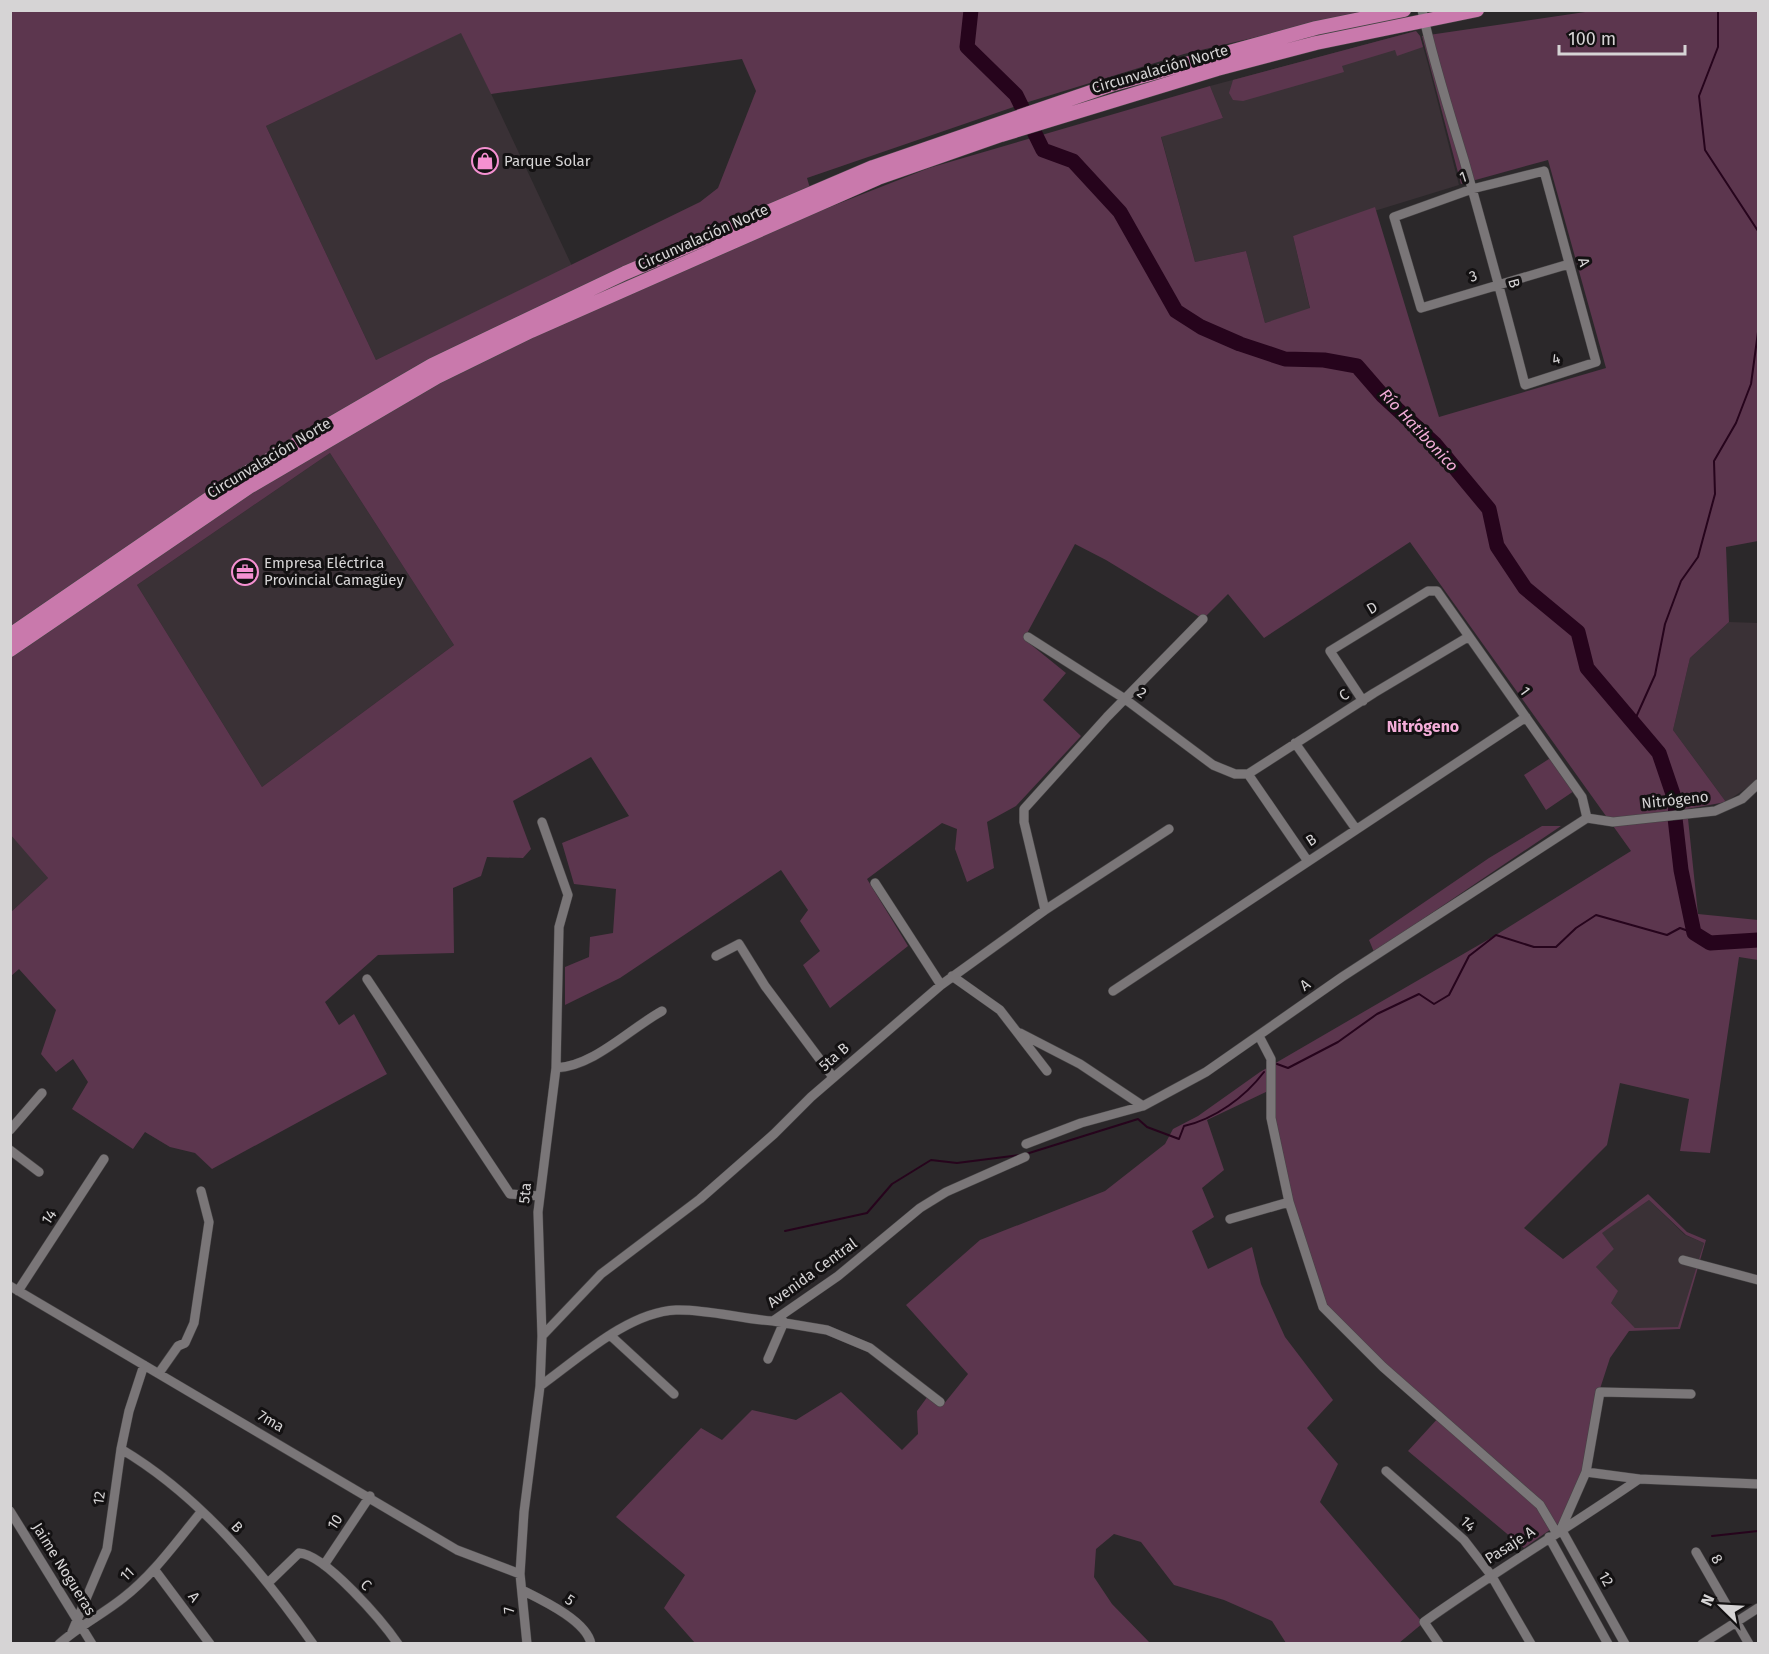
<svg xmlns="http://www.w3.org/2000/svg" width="1769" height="1654" font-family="'Fira Sans',sans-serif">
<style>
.built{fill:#3a3136}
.green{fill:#5c364e;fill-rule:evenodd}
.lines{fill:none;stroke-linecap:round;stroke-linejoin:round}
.stream{stroke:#26041c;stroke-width:2}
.river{stroke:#26041c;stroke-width:15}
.minor-casing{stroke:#464445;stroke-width:10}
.highway-casing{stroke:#464445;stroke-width:15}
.minor{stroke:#7a7678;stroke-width:9}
.highway{stroke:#c979ac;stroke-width:14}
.labels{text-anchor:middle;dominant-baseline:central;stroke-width:6;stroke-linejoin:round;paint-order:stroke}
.street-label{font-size:15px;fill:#d6d4d5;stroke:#131112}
.poi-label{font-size:15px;fill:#d6d4d5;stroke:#131112;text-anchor:start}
.water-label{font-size:16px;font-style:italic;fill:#f3add8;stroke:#131112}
.neighbourhood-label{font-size:16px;font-weight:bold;fill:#f4add9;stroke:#131112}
</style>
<rect width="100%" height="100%" fill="#2b282a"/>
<path class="built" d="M1416 31 1420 36 1428 64 1459 185 1293 236 1310 309 1265 323 1246 251 1195 262 1161 136 1223 118 1210 86Z
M462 32 572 266 376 360 266 126Z
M330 453 454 645 262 787 137 585Z
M1729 622 1758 623V780L1726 802 1673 730 1690 658Z
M11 834 48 878 11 912Z
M1649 1200 1685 1235 1704 1243 1679 1328H1635L1611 1303 1596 1267 1614 1249 1601 1233Z"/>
<path class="green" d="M11 11H1369L1184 54 1025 103 807 178 817 212 929 168 1210 86 1223 118 1161 137 1195 262 1246 251 1265 323 1310 308 1293 236 1375 207 1439 417 1606 368 1548 160 1461 184 1422 36 1592 11H1758V541L1726 547 1729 622 1690 658 1673 730 1726 802 1687 809 1698 914 1758 920V960L1739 957 1710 1153 1680 1151 1689 1099 1620 1083 1607 1145 1524 1228 1563 1259 1648 1194 1687 1232 1706 1240 1680 1329 1629 1331 1610 1358 1597 1398 1588 1467 1564 1520 1524 1548 1408 1451 1440 1416 1326 1308 1289 1202 1268 1091 1207 1120 1224 1170 1202 1188 1214 1217 1192 1231 1208 1269 1252 1247 1261 1284 1285 1337 1333 1400 1307 1428 1338 1464 1320 1502 1423 1623 1399 1643H1286L1272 1621 1224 1600 1174 1585 1141 1542 1114 1534 1096 1549 1094 1577 1112 1604 1150 1643H695L664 1608 685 1575 616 1517 701 1428 722 1440 752 1410 796 1420 841 1392 902 1450 918 1434 917 1411 928 1396 943 1405 968 1374 906 1305 980 1240 1105 1191 1165 1144 1173 1129 1198 1116 1260 1072 1496 935 1631 851 1410 542 1264 638 1228 594 1203 619 1106 560 1075 544 1024 639 1066 673 1043 700 1081 736 1016 806 987 822 994 868 967 882 955 849 957 829 942 823 867 879 908 946 830 1008 803 965 820 951 800 921 808 910 781 870 620 978 565 1005V967L589 957 590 937 613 933 616 889 574 884 562 843 629 816 591 757 513 801 531 849 523 858 487 857 481 876 453 888 454 953 378 955 325 1002 339 1025 354 1014 387 1074 212 1169 195 1153 170 1147 145 1132 133 1149 72 1109 88 1082 73 1059 56 1072 41 1054 56 1010 19 969 11 976V912L48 878 10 834ZM461 33 491 94 742 59 756 91 718 188 700 202 376 360 266 126ZM330 453 454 645 262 787 137 585ZM1649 1200 1686 1235 1704 1243 1678 1327 1635 1328 1611 1303 1618 1291 1596 1267 1614 1249 1602 1233Z
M1416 31 1420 36 1423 47 1397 56 1395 50 1342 66 1344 72 1243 101 1233 100 1229 93 1233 80Z
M1552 757 1574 791 1546 810 1524 775Z
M1542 826H1561L1374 952 1369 940 1489 858Z"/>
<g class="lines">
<path class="stream" d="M1718 10V47L1699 96 1705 150 1758 231
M1633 724 1655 675 1665 624 1681 581 1698 557 1715 494 1714 461 1736 423 1751 384 1758 332
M1277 1064 1288 1068 1338 1042 1377 1014 1419 994 1434 1004 1449 995 1469 956 1496 935 1534 947H1556L1576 928 1596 915 1667 935 1680 928 1694 933
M1026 1154 1138 1119 1147 1127 1179 1139 1184 1126C1215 1119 1245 1097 1264 1072
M785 1231 867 1213 892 1184 931 1160 957 1163 1020 1155
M1712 1536 1758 1531"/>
<path class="river" d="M971 10 967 47 1016 95 1043 150 1073 161 1120 212 1176 311 1201 327 1240 344 1285 359 1324 360 1357 366 1383 396 1435 444 1489 509 1497 546 1525 588 1578 632 1587 668 1659 753 1676 803 1675 818 1681 870 1694 933 1710 943 1758 940"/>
<defs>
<path id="minor" d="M1422 10C1433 61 1449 111 1464 160 1485 235 1506 310 1525 385L1596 362 1544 171 1472 189 1394 217 1421 308 1569 264
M1028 637 1125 699 1213 765 1235 774H1248L1374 693 1468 637
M1363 701 1330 651 1428 591H1437L1582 797 1587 818
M1295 743 1356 829
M1248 774 1307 860
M1587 818 1613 822 1715 811 1742 799 1758 784
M875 883 941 985
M1045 910 1024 822V809L1107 717 1203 619
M716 956 739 944 765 986 833 1077
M952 976 1000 1010 1047 1071
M367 979 510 1194 540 1196
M1113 991 1526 717
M1020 1033 1080 1064 1143 1106
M1259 1036 1271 1059V1118L1289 1202 1323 1307 1383 1367 1540 1505 1556 1532
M556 1068C594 1066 628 1030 662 1011
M10 1130 42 1093
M1026 1144 1081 1123 1143 1106 1206 1072 1342 977 1587 818
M10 1150 39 1172
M1230 1219 1289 1202
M1683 1260 1758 1280
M10 1286 457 1550 520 1574
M18 1291 104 1159
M773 1321 827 1330 870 1348 940 1402
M542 1336 601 1274 700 1199 774 1134 811 1097 941 985 1045 910 1169 829
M611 1336 674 1394
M768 1359 784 1322
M159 1373 178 1346 185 1343 194 1323 209 1222 201 1191
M540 1386C578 1359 628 1312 676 1310 708 1309 740 1319 773 1321L838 1276 920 1208 946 1192 1025 1157
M121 1449C200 1496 261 1570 313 1644
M1386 1471 1464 1540 1491 1575 1531 1644
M1586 1472 1639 1479 1758 1484
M10 1511 92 1644
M1561 1529 1586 1472 1600 1392 1691 1394
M1561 1529 1625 1644
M1549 1537 1608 1644
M1696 1552 1749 1644
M324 1565 370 1496
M154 1569 210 1644
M269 1582 299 1553C325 1554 383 1622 398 1644
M522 1590C542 1600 587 1621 591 1644
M72 1632 107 1549 121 1449 129 1411 144 1365
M59 1644C79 1626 103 1614 123 1598 154 1574 177 1541 201 1512
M527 1644 520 1574 524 1512 540 1386 542 1336 538 1212 556 1068 559 927 568 895 542 822
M1439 1644 1424 1622C1494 1572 1568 1528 1639 1479
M1702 1644 1758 1608"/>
<path id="highway" d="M10 635 246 473 432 365 625 273 873 167 1114 84 1316 28 1404 10
M10 650 249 487 437 377 531 331 878 178 1001 135 1217 69 1316 43 1477 10"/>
</defs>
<use href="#minor" class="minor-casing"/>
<use href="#highway" class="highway-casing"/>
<use href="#minor" class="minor"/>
<use href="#highway" class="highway"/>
</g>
<defs>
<symbol id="shop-ring" viewBox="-11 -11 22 22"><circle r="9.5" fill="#131112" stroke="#f590d1" stroke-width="1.5"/><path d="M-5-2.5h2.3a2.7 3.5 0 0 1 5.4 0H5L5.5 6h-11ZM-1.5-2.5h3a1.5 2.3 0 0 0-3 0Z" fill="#f590d1"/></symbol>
<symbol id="office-ring" viewBox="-11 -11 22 22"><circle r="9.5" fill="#131112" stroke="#f590d1" stroke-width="1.5"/><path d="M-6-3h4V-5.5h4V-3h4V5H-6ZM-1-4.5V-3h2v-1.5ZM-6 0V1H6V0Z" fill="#f590d1"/></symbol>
</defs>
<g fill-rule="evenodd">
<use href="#shop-ring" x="470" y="146" width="30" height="30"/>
<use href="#office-ring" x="230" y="557" width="30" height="30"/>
</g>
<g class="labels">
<g class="street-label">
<text transform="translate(1160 69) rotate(-16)">Circunvalación Norte</text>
<text transform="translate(1463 177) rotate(-18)">1</text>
<text transform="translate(703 237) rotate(-24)">Circunvalación Norte</text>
<text transform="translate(1584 262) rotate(75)">A</text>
<text transform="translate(1473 276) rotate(-17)">3</text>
<text transform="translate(1514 283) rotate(75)">B</text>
<text transform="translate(1556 359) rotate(-18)">4</text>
<text transform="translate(269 458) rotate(-31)">Circunvalación Norte</text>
<text transform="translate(1372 608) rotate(-31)">D</text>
<text transform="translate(1525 691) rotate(54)">1</text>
<text transform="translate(1142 693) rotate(36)">2</text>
<text transform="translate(1344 695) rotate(-32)">C</text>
<text transform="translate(1675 800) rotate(-6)">Nitrógeno</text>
<text transform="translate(1311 840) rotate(-33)">B</text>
<text transform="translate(1305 985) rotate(-36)">A</text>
<text transform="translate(834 1057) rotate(-41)">5ta B</text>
<text transform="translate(525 1193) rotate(-84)">5ta</text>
<text transform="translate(49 1217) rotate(-56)">14</text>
<text transform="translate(812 1273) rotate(-36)">Avenida Central</text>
<text transform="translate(271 1421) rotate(30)">7ma</text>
<text transform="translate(99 1498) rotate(-82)">12</text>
<text transform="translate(335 1522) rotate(-56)">10</text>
<text transform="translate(1468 1524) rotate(44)">14</text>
<text transform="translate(237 1527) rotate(46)">B</text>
<text transform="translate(1510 1545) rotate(-33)">Pasaje A</text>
<text transform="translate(1717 1559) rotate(59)">8</text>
<text transform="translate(64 1569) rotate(58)">Jaime Nogueras</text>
<text transform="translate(127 1574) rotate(-44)">11</text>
<text transform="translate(1606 1579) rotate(61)">12</text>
<text transform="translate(366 1585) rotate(45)">C</text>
<text transform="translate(194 1597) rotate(53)">A</text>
<text transform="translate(570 1600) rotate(34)">5</text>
<text transform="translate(509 1610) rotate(-95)">7</text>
</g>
<g class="poi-label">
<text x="504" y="161">Parque Solar</text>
<text x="264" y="563">Empresa Eléctrica<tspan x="264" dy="17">Provincial Camagüey</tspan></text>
</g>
<g class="water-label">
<text transform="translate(1419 430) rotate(47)">Río Hatibonico</text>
</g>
<g class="neighbourhood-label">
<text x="1423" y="726">Nitrógeno</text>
</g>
</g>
<rect width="1769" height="1654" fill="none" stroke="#d6d4d5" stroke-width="24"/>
<g transform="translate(1721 1606) rotate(294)" stroke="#131112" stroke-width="4.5" paint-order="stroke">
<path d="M0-4.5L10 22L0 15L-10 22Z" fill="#d6d4d5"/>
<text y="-9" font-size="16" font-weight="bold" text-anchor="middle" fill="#d6d4d5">N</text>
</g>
<path d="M1559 45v9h126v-9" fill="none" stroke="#d6d4d5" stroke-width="3"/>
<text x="1568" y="45" font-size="18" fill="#d6d4d5" stroke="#131112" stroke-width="4.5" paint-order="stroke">100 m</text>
</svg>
